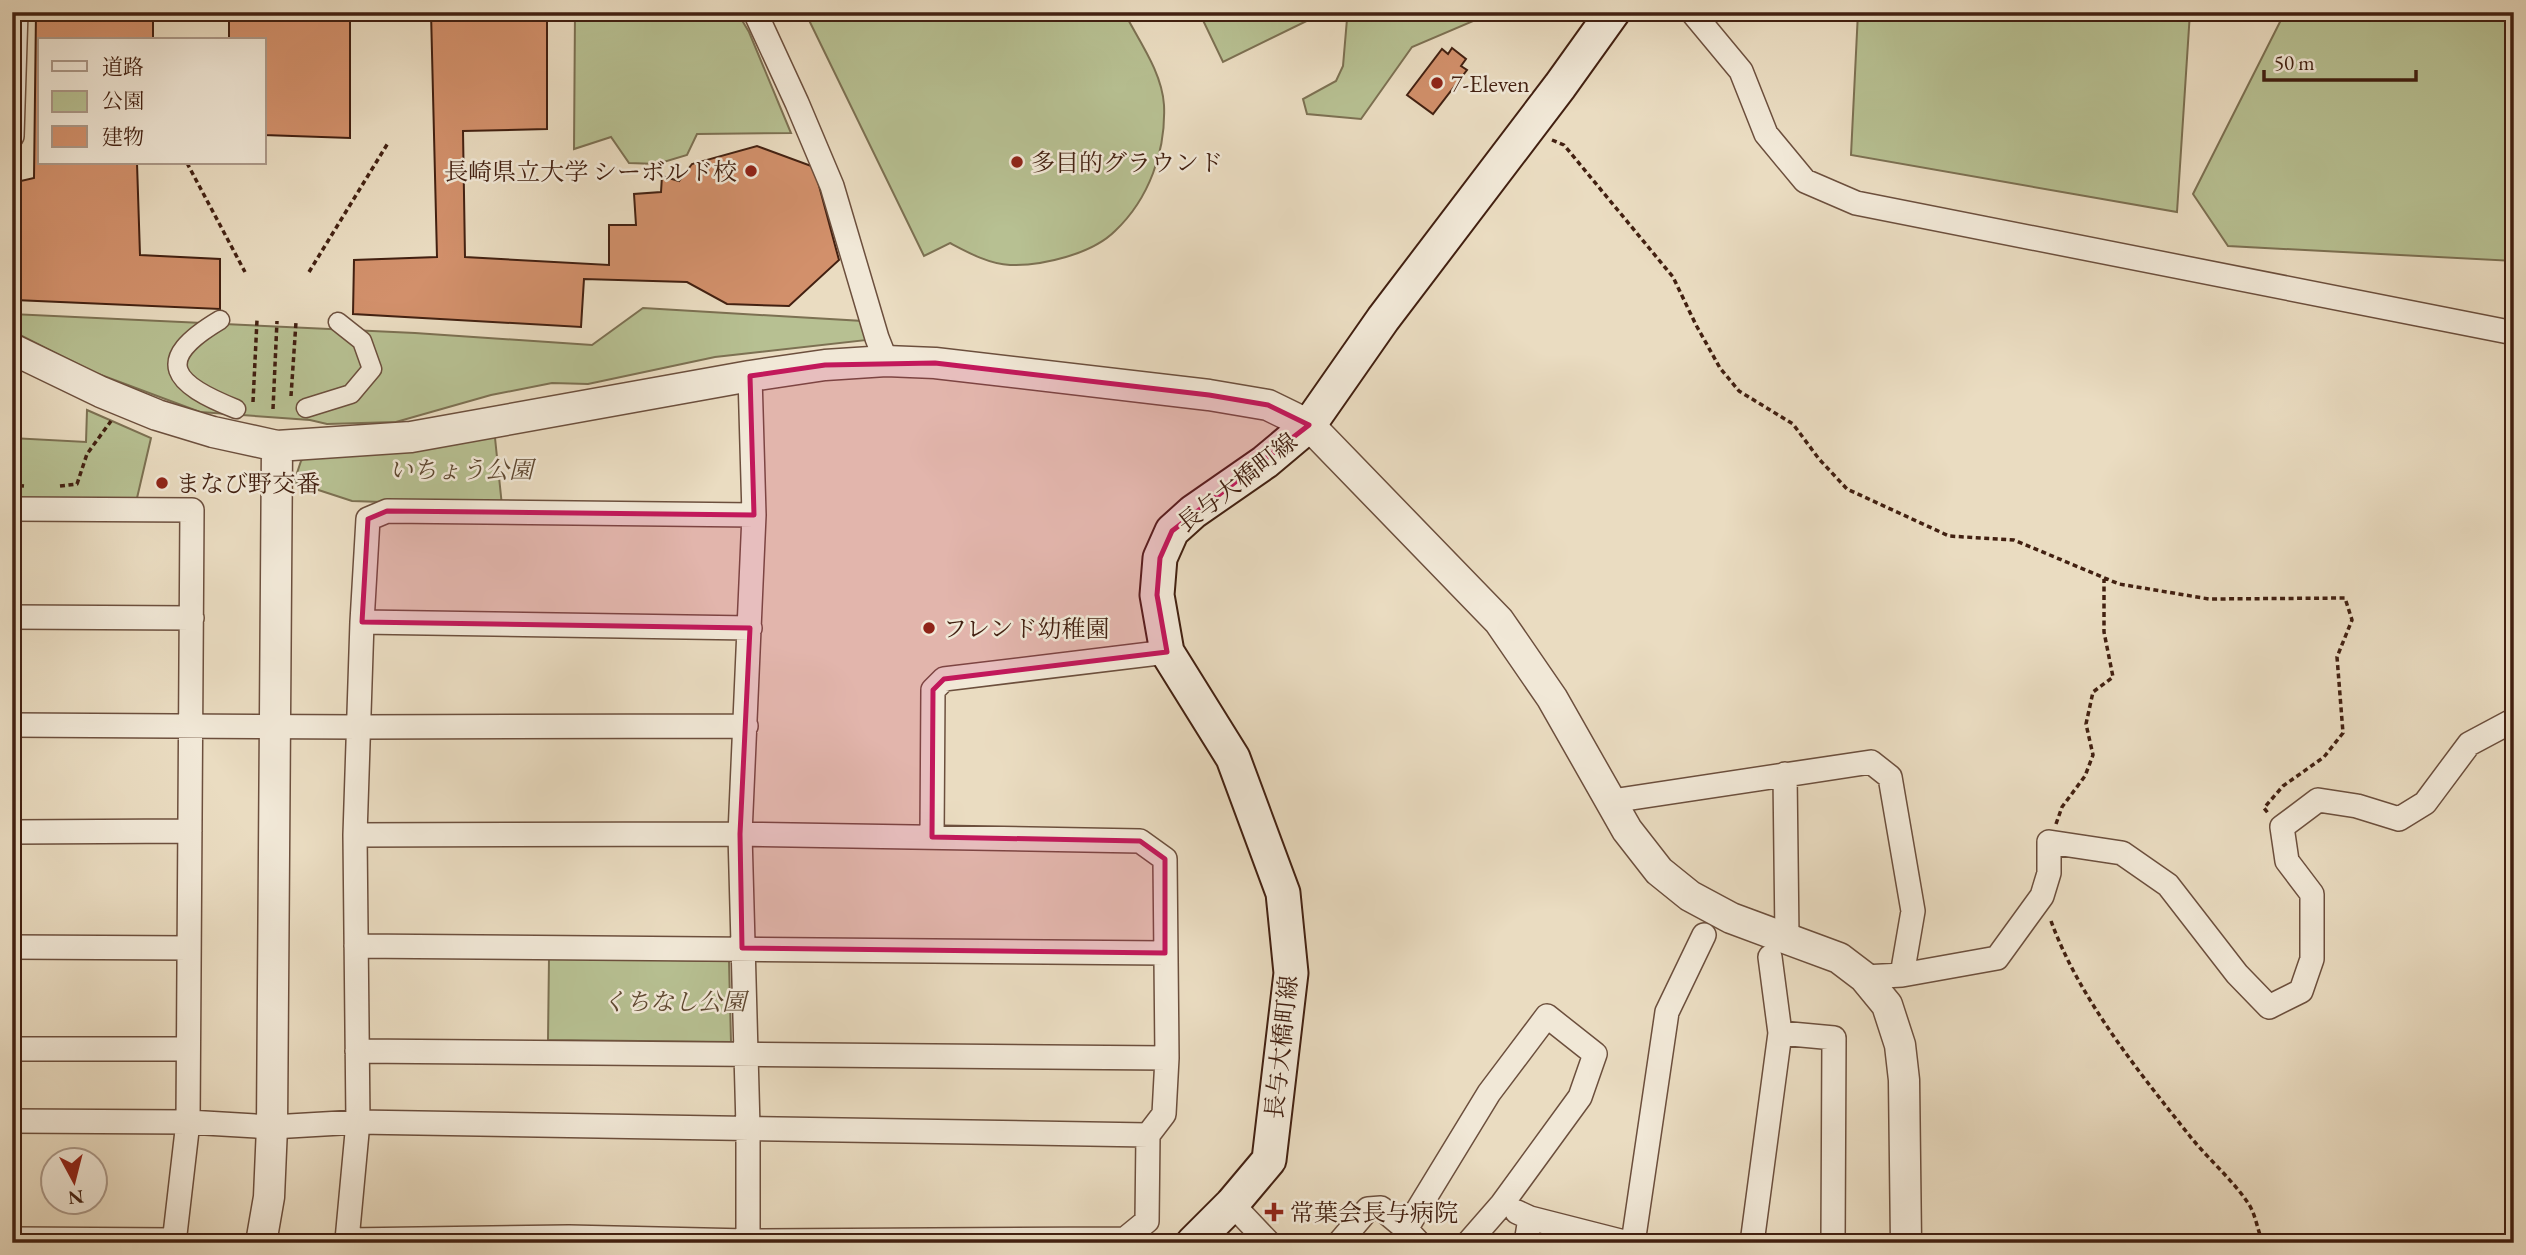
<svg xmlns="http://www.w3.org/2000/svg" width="2526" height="1255" font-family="'EB Garamond','Noto Serif JP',serif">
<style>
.green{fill:#b7c092;stroke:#7c7052;stroke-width:2}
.building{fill:#d2906b;stroke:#422011;stroke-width:2}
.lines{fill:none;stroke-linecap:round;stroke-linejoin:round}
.pedestrian-casing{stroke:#6c4f3d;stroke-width:21}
.minor-casing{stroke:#6c4f3d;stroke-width:26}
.tertiary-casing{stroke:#6c4f3d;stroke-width:33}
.secondary-casing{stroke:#422011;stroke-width:37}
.path{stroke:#422011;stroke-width:3.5;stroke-dasharray:5 3.5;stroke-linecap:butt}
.pedestrian{stroke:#f1e8d7;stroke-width:18}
.minor{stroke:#f1e8d7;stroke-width:23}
.tertiary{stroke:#f1e8d7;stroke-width:30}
.secondary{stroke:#f1e8d7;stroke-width:33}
.marked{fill:#c2185b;fill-opacity:0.2;stroke:#c2185b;stroke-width:5;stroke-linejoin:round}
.poi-dot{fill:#8f2418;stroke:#f1e8d7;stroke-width:2.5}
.labels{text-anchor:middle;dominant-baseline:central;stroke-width:5;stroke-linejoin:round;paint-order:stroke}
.poi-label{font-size:24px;fill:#422011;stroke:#f1e8d7;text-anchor:start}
.park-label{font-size:24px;font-style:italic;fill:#5f4831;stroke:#f1e8d7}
.street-label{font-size:24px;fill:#422011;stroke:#f1e8d7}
</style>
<rect width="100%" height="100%" fill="#eadcc1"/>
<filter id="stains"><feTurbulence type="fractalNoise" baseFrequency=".00286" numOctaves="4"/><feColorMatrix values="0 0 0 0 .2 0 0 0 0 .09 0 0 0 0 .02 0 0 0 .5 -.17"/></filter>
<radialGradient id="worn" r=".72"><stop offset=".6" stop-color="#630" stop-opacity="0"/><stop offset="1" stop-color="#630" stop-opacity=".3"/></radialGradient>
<path class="green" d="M575 12H737L749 32 791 133 697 134 687 155 657 164 629 163 611 137 574 149Z
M805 12H1124C1139 41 1162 72 1164 105 1166 151 1149 199 1115 231 1092 254 1042 266 1010 265 989 264 969 253 950 243L924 256Z
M1199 12H1325L1223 62Z
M1355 12H1484L1478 19 1412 47 1361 119 1307 114 1303 99 1336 81 1343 66 1347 19Z
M1858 12H2190L2177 212 1851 155Z
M2285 12H2514V261L2228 246 2193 194Z
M643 308 863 321 867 340 715 357 588 384 552 383 491 395 396 422 327 424 310 420 200 412 93 372 12 331V314L415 333 592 345Z
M87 410 151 438 137 498 93 502 12 500V438L86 442Z
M494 428 502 506 352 501 294 482 301 461 311 450Z
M549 958 729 961 731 1042 548 1040Z"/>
<path class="building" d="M36 12H153V40H40V163H137L140 255 220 259V309L15 300 12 183 34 178Z
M229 12 350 14V138L264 135V40H229Z
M431 12H547V129L463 131 465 257 609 265V225H636L634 194 661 192 662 176 679 181 692 164 757 146 814 167 839 260 789 306 727 304 687 282 584 279 581 327 353 314 354 260 437 257Z
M1452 48 1466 59 1461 66 1467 70 1433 114 1407 95 1442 49 1448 54Z"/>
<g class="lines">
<defs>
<path id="pedestrian" d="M220 320C151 361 173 384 236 409
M306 408 351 394 372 369 362 341 338 322"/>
<path id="minor" d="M755 12 797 103 832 186 877 338 886 361
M1692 12 1741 71 1766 134 1805 181 1856 203 2514 333
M12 136 16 12
M12 509 192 510 188 1122 174 1243
M12 617 192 618
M362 622 750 628
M12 725 360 727 746 726
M1785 774 1787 938
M1612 801 1871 762 1890 777 1913 911 1902 975
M12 832 190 831
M355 835 740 834 1140 841 1165 859 1167 1058 1164 1114 1148 1135 1147 1221 1125 1239 748 1241 569 1237 347 1240 358 1122 355 835 362 622 368 519 387 511 754 515
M932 837 933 690 944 679 1167 652
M356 946 1165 953
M12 947 189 948
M1864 977 1902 975 1997 958 2042 896 2049 873V842L2122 853 2168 885 2237 974 2269 1007 2301 991 2312 959V894L2287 861 2282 827 2318 800 2357 806 2399 819 2425 803 2469 744 2514 720
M1780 1033 1834 1038 1833 1243
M12 1049H188
M357 1051 1167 1058
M12 1121 188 1122 272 1127 358 1122 1148 1135
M1232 1204 1269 1243
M1517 1212 1530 1218 1526 1243
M1530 1218 1628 1243
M12 1239 175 1240
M748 1243V1127L740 834 754 515 750 376
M1339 1243 1368 1209 1381 1208 1406 1229
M1419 1243 1406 1229 1489 1093 1547 1016 1595 1054 1580 1097 1502 1204 1468 1243
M1633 1243 1667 1012 1704 935
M1752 1243 1780 1033 1770 957"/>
<path id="tertiary" d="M12 349 101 392 157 415 213 432 277 446 411 437 750 376 825 365 886 361 935 363 1209 395 1268 405 1309 425 1499 621 1552 698 1627 830 1659 871 1690 896 1731 918 1839 958 1864 977 1887 1005 1900 1045 1904 1080 1906 1243
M261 1243 269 1197 272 1127 277 446"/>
<path id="secondary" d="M1193 1243 1232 1204 1269 1160 1291 973 1283 893 1233 758 1167 652 1157 595 1160 558 1172 531 1193 512 1265 462 1309 425 1383 319 1560 86 1613 12"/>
</defs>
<use href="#pedestrian" class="pedestrian-casing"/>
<use href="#minor" class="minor-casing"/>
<use href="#tertiary" class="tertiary-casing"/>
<use href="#secondary" class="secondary-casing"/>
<path class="path" d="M1552 140 1564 145 1673 277 1696 325 1720 368 1739 391 1793 424 1819 459 1847 489 1949 536 2014 540 2119 584 2209 599 2345 598 2352 620 2337 657 2343 733 2324 757 2283 786 2264 808 2268 813
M187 163 245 272
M309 272 388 143
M291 396 296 322
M253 402 257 320
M273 409 277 321
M12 485 24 486
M60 486 77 484 87 454 111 421
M2056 824 2062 807 2085 776 2093 755 2086 724 2093 692 2113 677 2104 632V579
M2051 921C2079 998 2138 1071 2189 1135 2207 1158 2232 1179 2248 1203 2255 1213 2257 1227 2261 1238L2259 1243"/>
<use href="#pedestrian" class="pedestrian"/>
<use href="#minor" class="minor"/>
<use href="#tertiary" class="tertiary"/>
<use href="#secondary" class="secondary"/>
</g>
<path class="marked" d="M935 363 1209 395 1268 405 1309 425 1172 531 1160 558 1157 595 1167 652 944 679 933 690 932 837 1140 841 1165 859V953L742 948 740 834 750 628 362 622 368 519 387 511 754 515 750 376 825 365Z"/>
<g class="poi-dot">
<circle cx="1437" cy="83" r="7"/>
<circle cx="1017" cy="162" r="7"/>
<circle cx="751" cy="171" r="7"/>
<circle cx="162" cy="483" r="7"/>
<circle cx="929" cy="628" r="7"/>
<path d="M1270.5 1201.5h7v7h7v7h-7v7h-7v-7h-7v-7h7z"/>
</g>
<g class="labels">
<g class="poi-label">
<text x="1451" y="83">7-Eleven</text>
<text x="1031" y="162">多目的グラウンド</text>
<text x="737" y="171" text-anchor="end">長崎県立大学 シーボルド校</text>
<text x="176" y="483">まなび野交番</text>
<text x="943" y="628">フレンド幼稚園</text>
<text x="1290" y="1212">常葉会長与病院</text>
</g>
<g class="park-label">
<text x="461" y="469">いちょう公園</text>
<text x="674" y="1001">くちなし公園</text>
</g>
<g class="street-label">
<text transform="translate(1237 482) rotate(-38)">長与大橋町線</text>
<text transform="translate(1281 1047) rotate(-84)">長与大橋町線</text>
</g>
</g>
<rect width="2526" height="1255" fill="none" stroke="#eadcc1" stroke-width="42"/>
<rect x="14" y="14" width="2498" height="1227" fill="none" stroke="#422011" stroke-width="3.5"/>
<rect x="21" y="21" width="2484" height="1213" fill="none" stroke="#422011" stroke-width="2"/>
<rect x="38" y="38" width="228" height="126" fill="#f1e8d7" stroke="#ab9888" stroke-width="2"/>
<rect x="52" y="61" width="35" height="10" fill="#f1e8d7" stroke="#ab9888" stroke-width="2"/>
<text x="102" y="74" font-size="21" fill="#422011">道路</text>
<rect x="52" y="91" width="35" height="21" fill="#b7c092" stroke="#ab9888" stroke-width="2"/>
<text x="102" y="108" font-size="21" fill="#422011">公園</text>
<rect x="52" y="126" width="35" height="21" fill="#d2906b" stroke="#ab9888" stroke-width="2"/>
<text x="102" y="144" font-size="21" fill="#422011">建物</text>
<g transform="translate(74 1181) rotate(173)"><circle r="33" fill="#f1e8d7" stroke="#ab9888" stroke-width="2"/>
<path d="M0-5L12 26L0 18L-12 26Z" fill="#8f2418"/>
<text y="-10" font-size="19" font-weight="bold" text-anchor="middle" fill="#422011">N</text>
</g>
<path d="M2264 70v10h152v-10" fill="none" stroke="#422011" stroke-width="3.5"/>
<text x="2274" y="70" font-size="21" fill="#422011" stroke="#f1e8d7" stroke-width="5" paint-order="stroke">50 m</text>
<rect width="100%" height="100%" filter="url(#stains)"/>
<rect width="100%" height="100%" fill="url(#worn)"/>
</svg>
